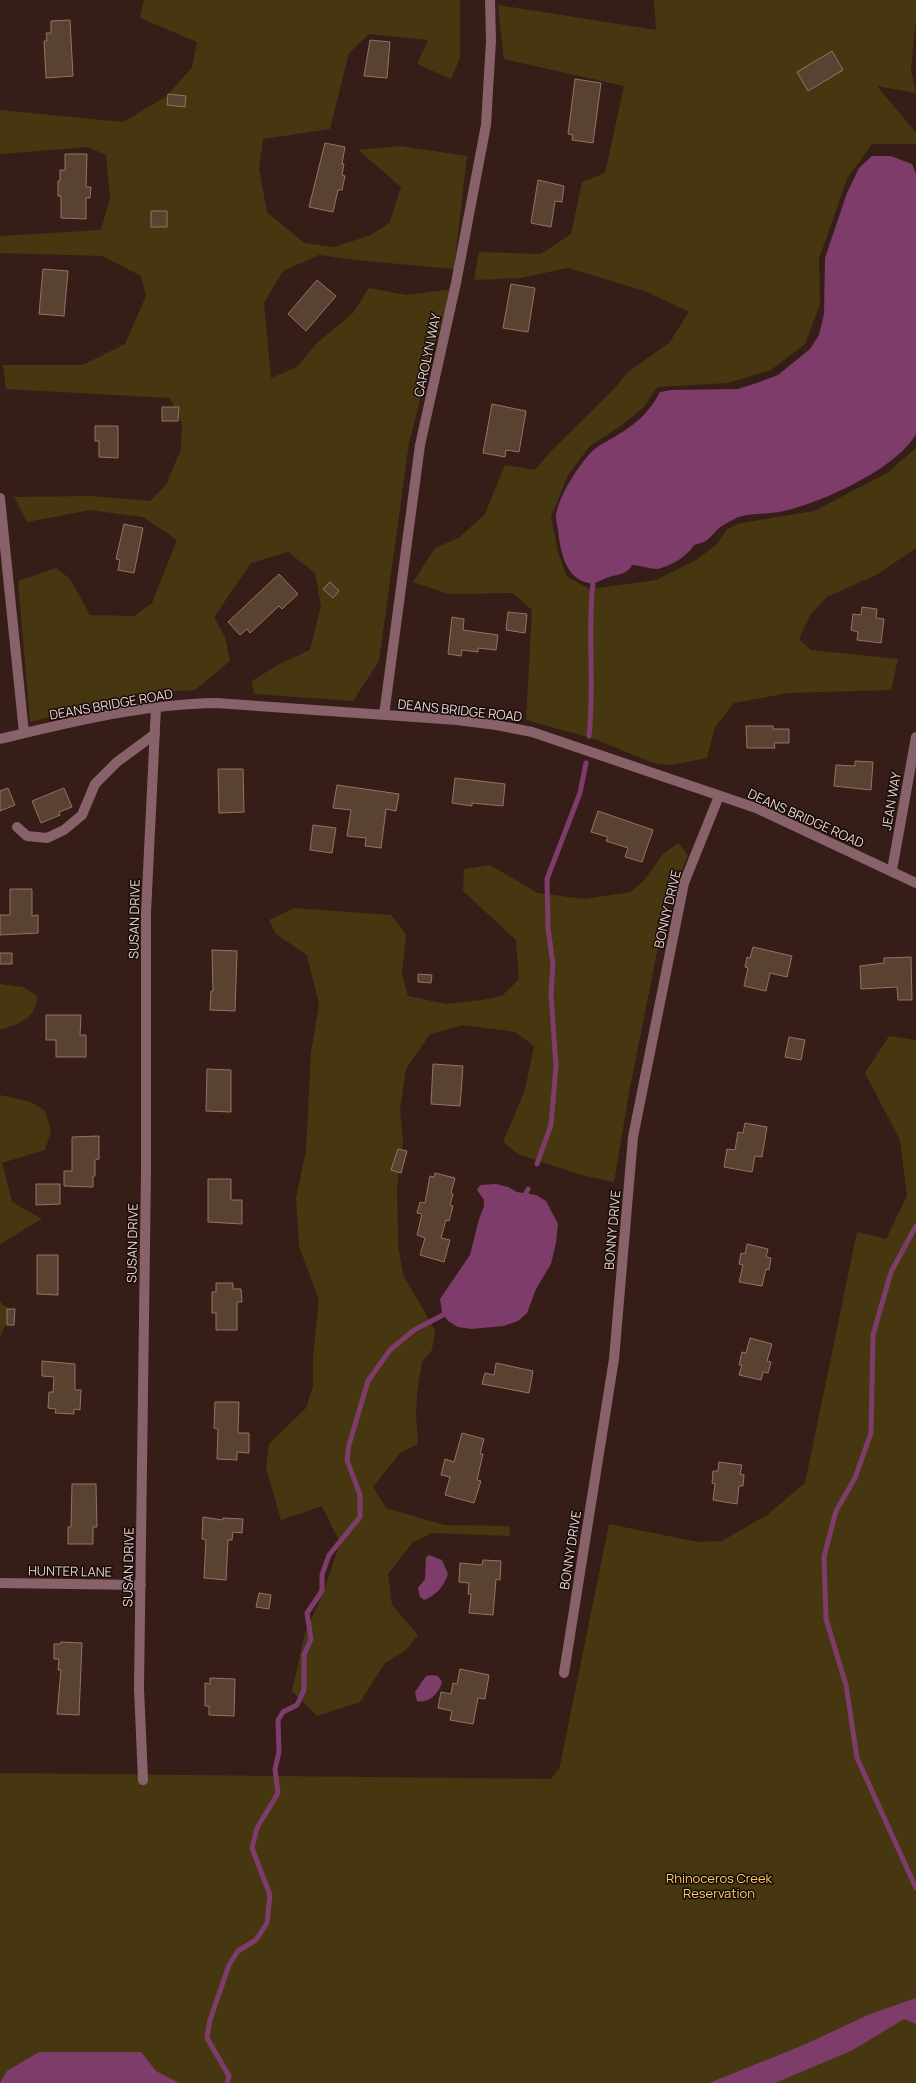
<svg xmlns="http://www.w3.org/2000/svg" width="916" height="2083" font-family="Manrope,sans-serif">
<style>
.green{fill:#473710}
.water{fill:#7d3c6a}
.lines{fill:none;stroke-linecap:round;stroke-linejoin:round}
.stream{stroke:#7d3c6a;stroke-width:5}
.building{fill:#594231;stroke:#8f7662}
.minor{stroke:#87626a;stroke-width:10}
.labels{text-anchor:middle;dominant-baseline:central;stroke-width:3;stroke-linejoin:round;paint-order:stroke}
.street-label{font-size:13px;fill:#e7d4d0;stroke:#160a08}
.park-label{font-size:13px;fill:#ffcf60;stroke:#160a08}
</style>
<rect width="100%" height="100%" fill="#371d17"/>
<path class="green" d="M144 0H460V58L451 79 417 64 428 40 369 34 349 53 330 129 263 139 259 168 267 212 304 243 334 247 371 235 390 222 401 187 358 150 400 146 467 156 454 269 355 260 319 255 283 271 264 303 271 378 297 367 317 343 353 313 369 288 406 295 452 289 431 357 409 443 379 661 353 701 254 694 252 681 281 663 310 650 321 606 315 573 288 552 251 563 214 617 225 637 230 661 195 690 144 693 30 722 18 581 56 568 70 579 90 615 134 616 152 603 177 540 143 517 90 510 27 522 14 497 91 496 150 501 166 485 181 449 182 424 170 398 6 389 3 365H83L125 344 146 296 141 276 102 256 0 253V236L101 230 110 198 106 155 88 147 0 154V110L123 122 167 96 192 67 197 42 140 18Z
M654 0H916V21L911 68 916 93 877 86 916 133V144H872L847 179 819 259 820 304 805 344 771 370 728 383 657 387 644 407 622 425 590 446 568 475 551 517 558 552 567 577 590 589 656 580 696 560 717 544 727 529 741 523 814 511 887 473 916 448V548L878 574 827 597 810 615 799 639 811 650 898 659 891 690 788 693 734 703 715 727 707 758 672 765 653 763 595 739 526 720 532 610 513 593 449 594 413 582 435 548 460 537 485 514 505 465 535 470 551 451 614 389 628 372 669 343 689 312 645 291 568 268 520 278 474 280 479 252 541 254 571 234 582 182 605 173 624 86 504 59 498 5 656 30Z
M678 843 688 855 665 912 630 1087 614 1182 581 1175 518 1154 503 1142 525 1090 534 1046 515 1032 464 1025 430 1034 406 1069 400 1109 403 1141 397 1186 398 1244 403 1275 435 1330 432 1350 422 1362 417 1393 416 1414 418 1444 400 1453 373 1487 386 1508 444 1525 509 1526 510 1536 431 1533 412 1543 388 1574 392 1605 418 1635 405 1651 385 1663 360 1702 317 1716 292 1691 305 1633 324 1591 340 1543 322 1506 281 1520 266 1468 269 1444 306 1408 313 1386V1357L319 1300 299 1246 296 1198 306 1151 311 1053 319 1004 307 955 276 934 269 920 294 908 391 915 406 934 402 975 408 996 446 1004 482 1000 502 996 519 979 516 940 463 891 464 869 490 865 538 893 584 899 631 892 644 880 663 854Z
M0 984 23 987 37 996C36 1020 19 1023 0 1030Z
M889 1036 916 1040V2083H0V1773L551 1779 559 1769 561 1761 609 1524 698 1542 722 1541 767 1515 805 1483 857 1232 886 1239 907 1196 900 1140 865 1073Z
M0 1095 31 1102 45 1111 51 1131 45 1150 2 1163 12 1202 42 1219 0 1244Z
M0 1302 12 1311 0 1337Z"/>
<path class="water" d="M872 156H891L912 164 916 174V434C896 469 823 502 784 511 769 515 751 512 736 518 731 521 722 525 718 529 708 539 708 542 694 545 688 556 669 567 657 569 649 569 640 565 632 565 628 574 619 574 609 577 603 579 596 584 589 583 565 579 560 550 558 529 557 525 556 519 556 514 560 494 581 460 597 447 603 443 610 440 616 436 636 424 649 413 660 392L671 390 738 389 757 383 778 375 810 349 819 335 824 314 825 258 847 193 859 168Z
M496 1184 508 1187 517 1192 536 1195 546 1201 558 1224 556 1243 551 1264 536 1289 527 1313 518 1321 504 1326 471 1329 458 1327 448 1321 442 1312 440 1299 470 1255 479 1219 484 1206V1200L477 1190 480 1185Z
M429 1555 442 1560 448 1574C444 1586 437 1595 424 1600L420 1597 418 1588 425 1579 426 1557Z
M432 1675 438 1676 442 1682C439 1693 429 1704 417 1701L415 1692 426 1676Z
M916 1998V2024L904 2019 853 2050 775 2083H709L806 2044 870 2014Z
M39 2052H141L156 2071 179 2083H0L7 2071Z"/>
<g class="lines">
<path class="stream" d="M589 736C595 685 587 634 593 583
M537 1164 551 1125 556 1066 551 994 553 964 548 928 547 879 580 793 586 763
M523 1200 528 1189
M916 1226 891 1272 873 1335 871 1433 855 1478 836 1511 824 1557 826 1619 846 1685 857 1758 916 1888
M227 2083 229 2076 207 2038 210 2020 229 1965 238 1951 256 1940 267 1923 270 1895 252 1848 257 1828 278 1793 275 1769 279 1752 278 1720 283 1712 297 1705 304 1690V1655L311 1639 307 1613 322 1591V1575L329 1555 360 1517V1495L347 1460 349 1445 368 1381 390 1350 414 1330 443 1315 447 1310"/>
</g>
<path class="building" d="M70 20 73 76 46 78 44 41H47L46 33H51V21Z
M370 40 390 42 387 78 364 76Z
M832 51 843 70 808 91 797 72Z
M575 79 601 83 593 143 572 140 573 135 568 134Z
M168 94 186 96 185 107 167 105Z
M325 143 345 147 342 164H344L342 175 345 176 342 190H338L333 212 309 207Z
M65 154H87L86 187H91L90 198H86V219L61 218V196H58V181H60V170H65Z
M538 180 564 186 562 202 555 201 551 227 531 223Z
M151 211H167V227H151Z
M43 269 68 271 64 316 39 314Z
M317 280 336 296 306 331 288 314Z
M511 284 535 288 528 332 503 328Z
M492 404 526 411 519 452 506 450 505 457 483 453Z
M162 407H179L178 421H162Z
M95 426H118V458L99 457V441H95Z
M124 524 143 528 134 573 118 570 120 560 116 559Z
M279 574 298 594 282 609 279 606 250 633 247 629 240 635 228 622Z
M330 582 339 591 333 598 323 589Z
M862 607 877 609 876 618 884 619 881 643 857 640 858 632 851 630 853 614 861 615Z
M508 612 527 614 525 633 506 630Z
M452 617 464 619 463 630 498 635 496 650 478 648V652L462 650 461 656 448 654Z
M746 726H773V729H789V743H774L775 748H747Z
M855 761 873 762 871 790 834 786 836 765 855 766Z
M218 769H243L244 812 219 813Z
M455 778 505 784 503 806 472 803V806L452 803Z
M337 785 399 794 396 811 386 809 381 848 365 846 366 838 347 836 351 810 333 808Z
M8 788 15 805 0 811V791Z
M64 788 72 807 59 812 60 815 41 823 32 801Z
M598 811 653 830 642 862 625 857 628 848 606 841 608 837 591 832Z
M313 825 336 828 332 853 310 850Z
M10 889H32V916L38 915V933L0 935V915H10Z
M753 947 792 956 787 977 770 973 766 991 744 986 748 968 745 967 747 957 750 958Z
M212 950 237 951 235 1011 210 1010 211 991H213Z
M0 953H12V964H0Z
M911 957 912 1000H898L897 987 861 989 860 966 884 963V958Z
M418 974 432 975 431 983 418 982Z
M46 1015H81L80 1035H86V1057H56V1040H46Z
M789 1037 805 1040 801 1060 785 1057Z
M433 1064 463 1066 460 1106 431 1104Z
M207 1069 231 1070V1112L206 1111Z
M745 1123 767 1127 762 1157 755 1156 752 1172 724 1167 727 1149 735 1150 738 1132 743 1133Z
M99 1136V1159L95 1160V1176H93V1187L64 1186V1171H72V1137Z
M398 1149 407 1151 401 1173 391 1170Z
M435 1173 455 1178 451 1193 453 1194 450 1205 453 1206 449 1221 446 1220 441 1238 450 1240 444 1262 420 1255 425 1238 417 1235 422 1214 417 1213 420 1202 425 1203 430 1176 434 1177Z
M208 1179H231V1200H242V1224L208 1222Z
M36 1184H60V1204L36 1205Z
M747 1244 768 1249 766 1257 771 1258 769 1270 766 1269 762 1286 739 1282 743 1265 739 1264 741 1253 745 1254Z
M37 1255H58V1295L37 1294Z
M216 1283H233V1289H241L242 1302H237V1330H216V1313H212V1292H216Z
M7 1309H15L14 1325H7Z
M750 1338 772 1344 767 1361 771 1362 768 1373 763 1372 761 1380 739 1375 742 1365H739L742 1352 746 1353Z
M42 1361 75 1364V1390H81L80 1410 74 1409V1414L55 1413 56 1409 48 1408 49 1392H53L54 1377 42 1376Z
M496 1363 533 1371 529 1393 482 1384 485 1373 494 1375Z
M215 1402H239L238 1433H249V1453L237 1452V1460L217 1459 218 1429 214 1428Z
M462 1433 484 1439 480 1454H483L477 1480 481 1481 474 1503 445 1495 450 1477 441 1475 445 1459 454 1462Z
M719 1462 742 1465 740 1474 744 1475 743 1486H739L737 1504 713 1500 715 1484 712 1483 713 1471H718Z
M72 1484H96L97 1527H93V1544H68V1527H71Z
M203 1517 223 1520V1518L243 1519 242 1533 233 1532 232 1540H228L226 1580 204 1578 206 1540 202 1539Z
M483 1560 501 1561 500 1580 496 1579 493 1615 469 1613 471 1594H468L469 1583 459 1582 460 1563 482 1565Z
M259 1593 271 1595 269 1609 256 1607Z
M61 1642 82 1643 79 1715 57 1714 61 1670H58L59 1659H54V1644H60Z
M460 1669 489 1675 485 1699 478 1698 473 1724 450 1720 452 1711 438 1708 441 1692 451 1694 453 1683 457 1684Z
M210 1678 235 1679 234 1716 209 1715V1706H205V1683L210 1684Z"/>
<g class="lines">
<path class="minor" d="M0 498 24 733
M384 715 420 445 456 283 486 125 491 41 490 0
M0 739C71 722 143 704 216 703L457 720 496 725 532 732 756 808 916 883
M17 827 27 836 47 838 64 830 82 815 95 784 117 762 155 734
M892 870 916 737
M0 1583 141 1585
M564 1673 614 1359 633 1137 684 883 719 796
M143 1780 139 1688 146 1170V913L156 707"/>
</g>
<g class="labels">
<g class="street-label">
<text transform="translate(427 355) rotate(-78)">CAROLYN WAY</text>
<text transform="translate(111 704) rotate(-10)">DEANS BRIDGE ROAD</text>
<text transform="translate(460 710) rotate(6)">DEANS BRIDGE ROAD</text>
<text transform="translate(891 801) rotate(-80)">JEAN WAY</text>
<text transform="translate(806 818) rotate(24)">DEANS BRIDGE ROAD</text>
<text transform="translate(667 909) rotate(-77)">BONNY DRIVE</text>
<text transform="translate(134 919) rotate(-89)">SUSAN DRIVE</text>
<text transform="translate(612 1230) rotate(-85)">BONNY DRIVE</text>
<text transform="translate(132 1243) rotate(-89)">SUSAN DRIVE</text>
<text transform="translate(570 1550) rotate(-81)">BONNY DRIVE</text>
<text transform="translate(128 1567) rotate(-89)">SUSAN DRIVE</text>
<text transform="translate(70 1571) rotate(1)">HUNTER LANE</text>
</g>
<g class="park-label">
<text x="719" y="1878">Rhinoceros Creek<tspan x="719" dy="15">Reservation</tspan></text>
</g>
</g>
</svg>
